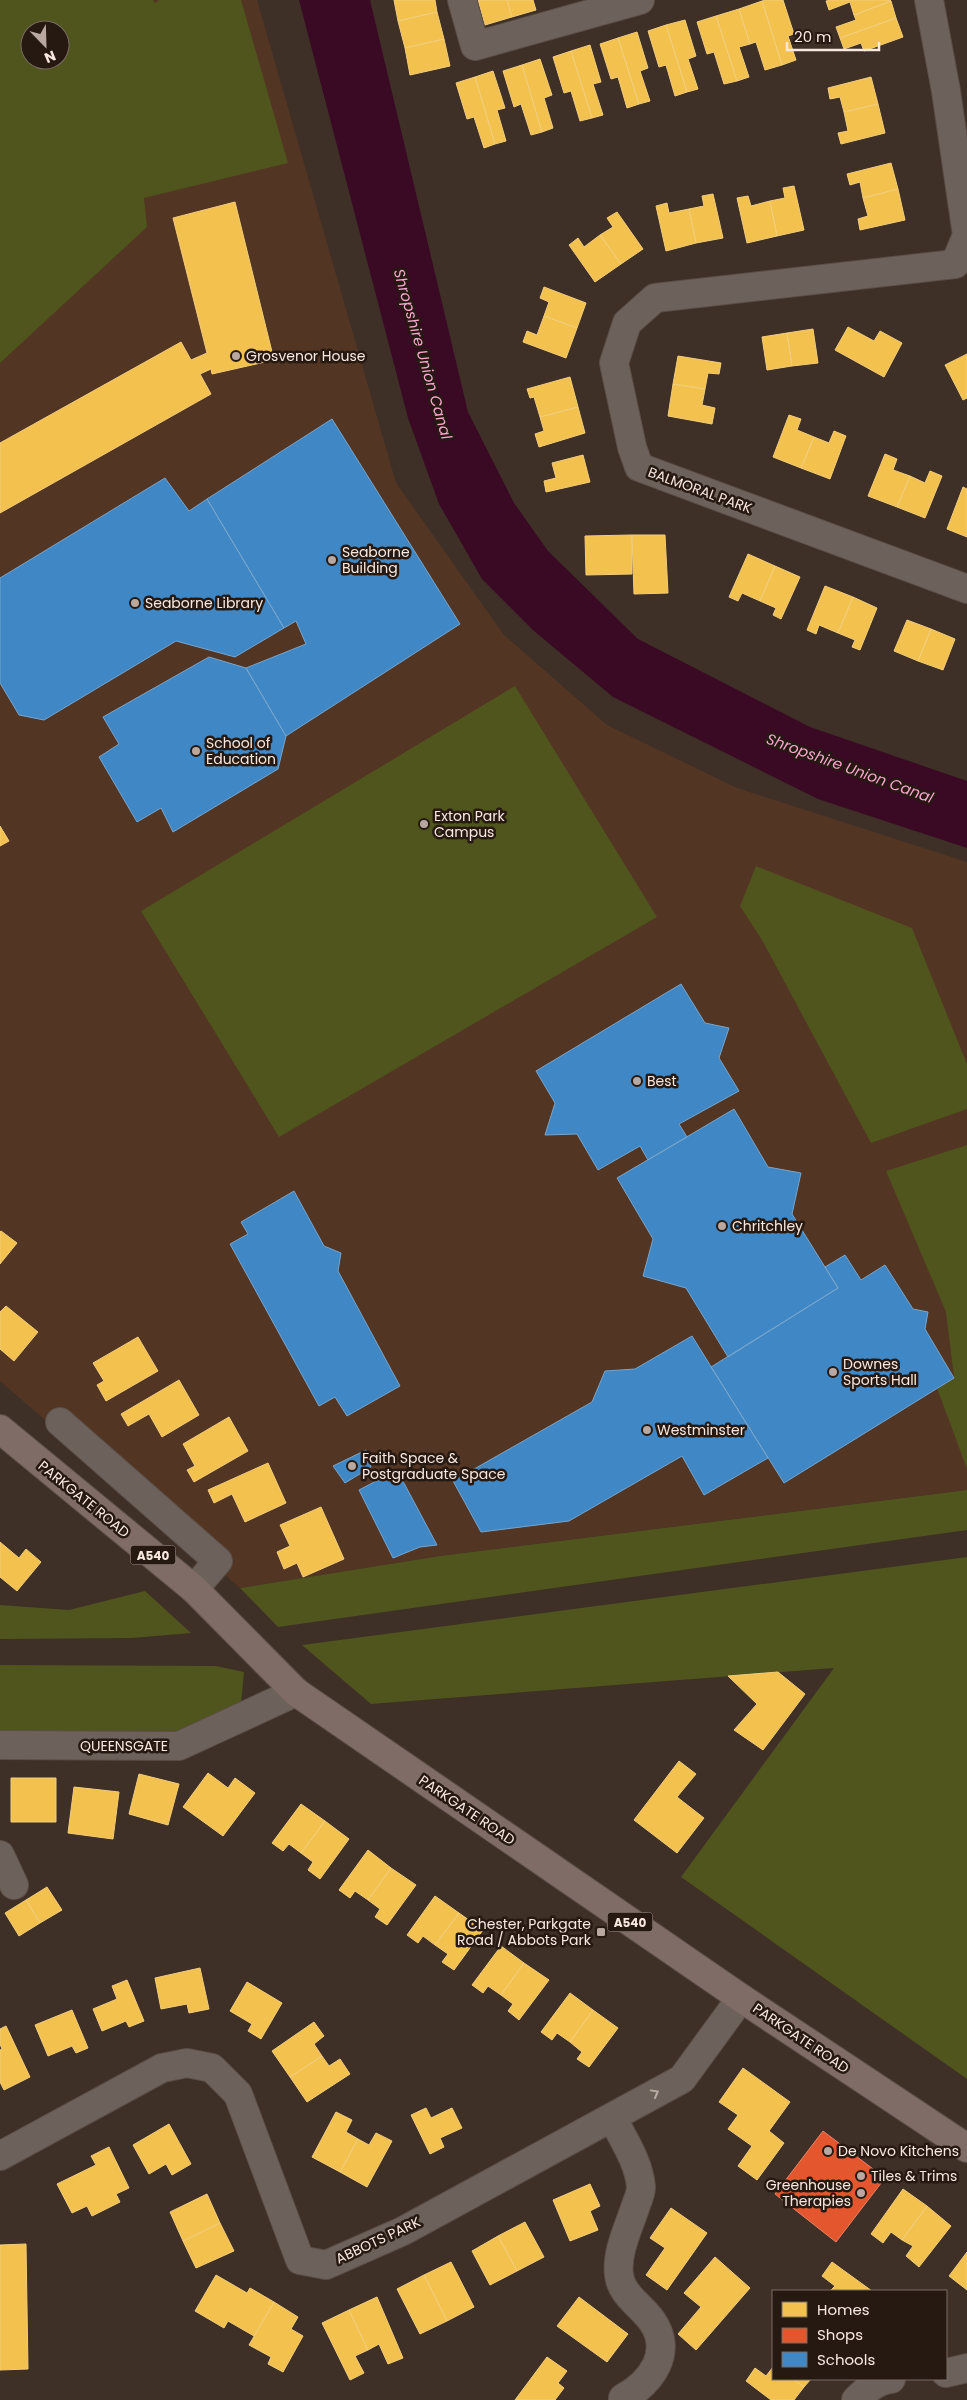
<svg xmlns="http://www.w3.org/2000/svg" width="967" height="2400" font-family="Poppins,sans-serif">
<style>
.built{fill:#533523;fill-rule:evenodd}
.green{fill:#50541d;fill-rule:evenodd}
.water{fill:#3a0a25}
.homes{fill:#f2c14e;stroke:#f4cd7a}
.shops{fill:#e4572e;stroke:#ea8263}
.schools{fill:#3f88c5;stroke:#77a5cd}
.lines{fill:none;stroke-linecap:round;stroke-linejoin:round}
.minor-casing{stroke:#5b4e47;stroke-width:30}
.major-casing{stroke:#5b4e47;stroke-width:30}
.minor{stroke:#6d625b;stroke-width:28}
.major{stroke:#7f6c67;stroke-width:28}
.oneway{stroke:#baaca4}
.poi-dot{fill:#b8a89f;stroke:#251912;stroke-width:2}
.labels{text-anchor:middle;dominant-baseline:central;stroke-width:5;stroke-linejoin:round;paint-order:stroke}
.shield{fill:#251912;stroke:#b9aaa2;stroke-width:1}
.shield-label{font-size:12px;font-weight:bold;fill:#f9e8df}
.poi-label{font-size:14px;fill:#f9e8df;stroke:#251912;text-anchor:start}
.street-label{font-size:14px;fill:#f9e8df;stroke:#251912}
.water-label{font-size:15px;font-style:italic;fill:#faa6d0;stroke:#251912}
</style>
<rect width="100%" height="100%" fill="#3e3027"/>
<path class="built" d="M0 0H257L396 483 504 635 607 725 737 788 967 862V1490L440 1556 240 1588 0 1381ZM30 30H60V60H30Z"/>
<path class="green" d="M0 0H153L155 3 159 0H241L288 163 144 198 147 227 0 363ZM30 30H60V60H30Z
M515 686 657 917 279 1137 141 911Z
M756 866 912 928 967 1064V1109L871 1143 762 940 740 906Z
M967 1145V1469L937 1388 954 1377 946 1312 886 1171Z
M967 1490V1530L278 1627 240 1588 440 1556Z
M967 1557V2079L681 1877 834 1668 371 1704 302 1645Z
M145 1591 191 1633 132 1638 0 1639V1605L69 1610Z
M0 1665 216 1666 244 1672 241 1704 184 1731H0Z"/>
<path class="water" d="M299 0H370L468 412 514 503 548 551 638 639 810 727 967 781V848L818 799 613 697 534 631 482 579 439 504 408 418Z"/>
<path class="homes" d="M394 0H435L437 12 398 21Z
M478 0H507L512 17 485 25Z
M507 0H533L536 10 512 17Z
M766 0H783L794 34 788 36 796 60 782 65 762 1Z
M830 0H890L891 1 854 15 850 2 829 10 826 1Z
M762 1 782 65 765 70 756 42 750 44 739 9Z
M891 1 896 18 840 38 836 27 856 20 854 15Z
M739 9 750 44 739 47 749 77 737 81 716 16Z
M437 12 444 39 405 48 398 21Z
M716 16 737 81 724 84 714 52 707 54 697 22Z
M896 18 903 37 864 51 861 43 844 49 840 38Z
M685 20 696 56 688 59 698 89 687 92 666 25Z
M666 25 687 92 675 96 666 65 659 67 648 31Z
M637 32 648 68 640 71 650 101 639 104 618 38Z
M618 38 639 104 627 108 618 77 611 79 600 44Z
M444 39 450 66 410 75 405 48Z
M590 45 601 82 593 84 603 115 592 118 571 51Z
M571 51 592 118 580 121 571 91 564 93 553 57Z
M540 59 552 95 544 98 553 128 542 132 522 65Z
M522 65 542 132 531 135 521 104 514 107 503 71Z
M493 71 505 108 497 110 506 141 495 144 475 77Z
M475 77 495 144 484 148 474 117 467 119 456 83Z
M871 77 878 104 844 112 840 97 830 99 828 88Z
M878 104 885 133 841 144 838 133 848 131 844 112Z
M891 163 898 189 863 198 860 182 850 185 847 174Z
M794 186 804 230 777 236 770 201 785 198 783 188Z
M898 189 905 220 860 230 858 219 868 216 863 198Z
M713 194 723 238 696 243 689 209 704 206 702 196Z
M748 196 751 206 770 201 777 236 747 243 737 198Z
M235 202 274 360 212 374 211 369 200 374 211 394 0 513V443L181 342 191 360 207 353 173 218Z
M667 203 669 213 689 209 696 243 666 251 656 206Z
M617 212 643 249 621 264 600 235 613 227 607 218Z
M600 235 621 264 595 282 569 245 578 238 584 247Z
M544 287 586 303 577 328 544 316 549 302 540 298Z
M544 316 577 328 566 358 523 342 527 331 537 335Z
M848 327 874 341 880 331 902 343 884 377 835 350Z
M813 329 818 363 792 366 787 333Z
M787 333 792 366 767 370 762 337Z
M967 354V398L963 400 945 365Z
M678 356 721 363 719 374 708 373 705 389 673 384Z
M570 377 578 407 540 417 534 397 530 398 527 389Z
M673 384 705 389 702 405 715 408 712 424 668 416Z
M578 407 585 433 539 447 535 434 544 431 540 417Z
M789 415 801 419 797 430 814 437 801 468 773 457Z
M834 431 846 436 830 479 801 468 814 437 829 443Z
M885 454 897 459 893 470 910 476 897 507 868 496Z
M583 455 590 482 546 492 544 481 556 478 552 463Z
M930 471 942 476 925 518 897 507 910 476 925 483Z
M963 487 967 489V537L947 529Z
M632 535V574L586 575 585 536Z
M632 535H665L668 593 634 594Z
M748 554 775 566 760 601 742 593 738 601 729 597Z
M775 566 800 577 781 619 773 615 776 608 760 601Z
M825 586 853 597 838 633 819 625 816 634 807 630Z
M853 597 877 608 860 650 852 647 855 640 838 633Z
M907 620 931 629 918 661 894 651Z
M931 629 955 639 943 670 918 661Z
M0 826 9 841 0 846Z
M1 1231 17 1243 0 1264V1232Z
M6 1306 38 1332 14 1361 0 1349V1312Z
M138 1337 158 1371 106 1401 97 1385 104 1381 93 1363Z
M179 1380 199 1415 162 1437 149 1414 128 1426 121 1414Z
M229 1417 248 1451 194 1482 187 1470 195 1466 183 1444Z
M268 1463 286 1503 245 1522 232 1494 214 1503 208 1490Z
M321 1507 344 1559 303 1577 297 1563 284 1569 277 1552 290 1546 280 1525Z
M0 1542 19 1558 26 1549 41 1562 17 1591 0 1577Z
M778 1672 805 1694 763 1750 734 1730 757 1704 728 1676Z
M679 1761 696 1774 677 1797 704 1818 677 1853 634 1820Z
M208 1773 228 1788 235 1778 255 1793 223 1836 183 1807Z
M139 1774 179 1784 168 1825 129 1814Z
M11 1778H56V1822H11Z
M74 1787 119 1792 113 1839 68 1833Z
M301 1804 325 1821 301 1853 289 1844 283 1851 272 1843Z
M325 1821 349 1839 320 1879 308 1870 313 1862 301 1853Z
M368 1850 391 1868 368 1900 355 1891 350 1898 339 1890Z
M391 1868 416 1885 387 1925 375 1917 380 1909 368 1900Z
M47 1887 62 1910 40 1923 26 1900Z
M435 1896 459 1913 435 1945 423 1936 418 1943 407 1935Z
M26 1900 40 1923 19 1936 5 1913Z
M459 1913 483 1930 454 1970 442 1962 448 1954 435 1945Z
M501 1946 524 1963 501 1995 488 1986 483 1993 472 1985Z
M524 1963 549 1980 519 2020 508 2011 513 2004 501 1995Z
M200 1968 209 2009 189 2013 187 2004 161 2009 155 1978Z
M127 1980 144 2021 129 2027 126 2021 102 2031 93 2009 117 1999 112 1986Z
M247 1982 282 2003 261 2039 248 2031 252 2024 230 2011Z
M570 1993 593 2010 570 2042 557 2033 552 2040 541 2032Z
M72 2010 88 2048 76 2053 72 2046 48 2056 35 2025Z
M593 2010 618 2028 589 2067 577 2059 582 2052 570 2042Z
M314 2022 324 2036 314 2044 322 2056 290 2077 272 2051Z
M6 2026 30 2077 4 2090 0 2082V2050L2 2049 0 2044V2029Z
M322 2056 329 2066 340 2059 350 2074 307 2102 290 2077Z
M743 2068 790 2102 769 2131 784 2143 757 2180 738 2166 752 2146 728 2129 738 2115 719 2102Z
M426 2108 431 2118 452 2108 462 2128 440 2138 444 2147 430 2154 411 2115Z
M336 2112 352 2120 346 2132 358 2139 340 2172 312 2157Z
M169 2124 191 2164 172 2175 166 2164 149 2174 133 2145Z
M376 2133 392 2141 367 2187 340 2172 358 2139 369 2145Z
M109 2147 129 2188 116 2194 120 2202 92 2216 87 2206 72 2213 57 2184 96 2165 91 2156Z
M590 2184 600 2206 590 2211 598 2230 570 2241 553 2200Z
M903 2189 927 2206 902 2240 891 2232 883 2243 871 2234Z
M207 2194 220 2223 183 2241 170 2212Z
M927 2206 951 2226 919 2267 906 2256 913 2246 902 2240Z
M671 2208 707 2233 667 2290 646 2275 665 2248 650 2238Z
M525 2222 544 2257 517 2271 498 2236Z
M220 2223 234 2251 196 2268 183 2241Z
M498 2236 517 2271 490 2285 472 2251Z
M26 2244 28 2369 0 2370V2245Z
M967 2252V2290L949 2276Z
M715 2257 750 2288 696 2350 678 2334 701 2307 684 2293Z
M451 2262 474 2307 447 2321 424 2275Z
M832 2262 872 2291H830L835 2286 822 2276Z
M216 2275 247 2293 250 2288 274 2302 254 2336 228 2321 224 2328 195 2311Z
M424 2275 447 2321 420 2334 397 2289Z
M377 2297 403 2358 388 2364 379 2344 368 2350 349 2310Z
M579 2297 628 2334 607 2362 557 2326Z
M274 2302 298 2317 291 2329 303 2336 283 2372 268 2364 271 2357 249 2345Z
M349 2310 368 2350 355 2356 364 2373 350 2380 322 2323Z
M547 2357 567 2371 558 2383 564 2388 555 2400H515Z
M773 2367V2379H793L804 2387 794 2400H771L746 2381 755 2368 766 2376Z
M793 2379H811L804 2387Z"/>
<path class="shops" d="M823 2131 885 2178 836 2242 775 2194Z"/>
<path class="schools" d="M332 419 460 624 286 736 246 668 306 644 296 621 284 628 207 499Z
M165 478 189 511 207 499 284 628 235 657 176 641 44 720 19 715 0 683V578Z
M209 657 246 668 286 736 278 769 173 832 161 808 137 822 99 757 119 744 103 717Z
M681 984 705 1023 729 1028 719 1058 739 1091 679 1124 687 1137 648 1160 640 1146 598 1170 577 1134 545 1135 555 1103 536 1071Z
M734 1109 768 1167 801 1173 792 1214 838 1288 728 1357 686 1288 643 1276 653 1239 617 1178Z
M294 1191 324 1246 341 1253 338 1271 400 1386 347 1416 335 1397 319 1406 230 1244 248 1234 241 1222Z
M845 1255 861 1280 885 1265 913 1309 928 1312 925 1329 954 1378 784 1483 711 1367 838 1288 825 1267Z
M692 1336 768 1458 704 1495 682 1456 569 1521 481 1532 453 1481 592 1402 605 1371 635 1369Z
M366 1450 371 1467 345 1483 333 1466Z
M397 1470 437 1545 420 1547 393 1558 359 1490Z"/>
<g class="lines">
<defs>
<path id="minor" d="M462 0 475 46 640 0
M929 0 946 91 967 235
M967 235 955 264 655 298 627 323 614 363 632 447 639 467 967 589
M60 1422 218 1561 194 1589
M0 1745 179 1746 296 1692
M0 1855 14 1885
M612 2117C623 2139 639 2162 641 2187 641 2193 638 2200 636 2205 629 2227 616 2252 619 2275 621 2295 642 2306 652 2321 674 2352 651 2383 623 2398
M0 2156 162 2068 187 2063 212 2068 238 2094 300 2260 326 2265 403 2231 682 2079 741 1998
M946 2373 967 2368
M856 2400C866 2390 877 2380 891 2379"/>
<path id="major" d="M0 1429 194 1589 296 1692 741 1998 967 2148"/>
</defs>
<use href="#minor" class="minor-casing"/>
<use href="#major" class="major-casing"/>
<use href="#minor" class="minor"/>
<use href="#major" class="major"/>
</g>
<defs><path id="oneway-chevron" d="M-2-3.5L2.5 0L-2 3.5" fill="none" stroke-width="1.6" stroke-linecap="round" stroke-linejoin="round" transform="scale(1.25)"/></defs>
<use class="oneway" href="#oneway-chevron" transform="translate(655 2093) rotate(-29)"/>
<g class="poi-dot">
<circle cx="236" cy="356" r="5"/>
<circle cx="332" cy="560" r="5"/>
<circle cx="135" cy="603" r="5"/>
<circle cx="196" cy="751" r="5"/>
<circle cx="424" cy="824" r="5"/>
<circle cx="637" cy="1081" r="5"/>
<circle cx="722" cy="1226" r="5"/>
<circle cx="833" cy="1372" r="5"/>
<circle cx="647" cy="1430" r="5"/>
<circle cx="352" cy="1466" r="5"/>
<rect x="596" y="1927" width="10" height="10" rx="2.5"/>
<circle cx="828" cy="2151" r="5"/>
<circle cx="861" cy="2176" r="5"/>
<circle cx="861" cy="2193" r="5"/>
</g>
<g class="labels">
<g class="shield">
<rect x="130.5" y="1545.5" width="45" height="19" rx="4"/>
<rect x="607.5" y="1912.5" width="45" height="19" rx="4"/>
</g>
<g class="shield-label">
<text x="153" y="1555">A540</text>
<text x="630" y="1922">A540</text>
</g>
<g class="poi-label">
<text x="246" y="356">Grosvenor House</text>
<text x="342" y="552">Seaborne<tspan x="342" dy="16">Building</tspan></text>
<text x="145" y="603">Seaborne Library</text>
<text x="206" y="743">School of<tspan x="206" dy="16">Education</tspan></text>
<text x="434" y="816">Exton Park<tspan x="434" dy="16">Campus</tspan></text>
<text x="647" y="1081">Best</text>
<text x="732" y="1226">Chritchley</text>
<text x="843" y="1364">Downes<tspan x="843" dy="16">Sports Hall</tspan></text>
<text x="657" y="1430">Westminster</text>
<text x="362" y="1458">Faith Space &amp;<tspan x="362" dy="16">Postgraduate Space</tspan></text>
<text x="591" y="1924" text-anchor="end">Chester, Parkgate<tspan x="591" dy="16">Road / Abbots Park</tspan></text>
<text x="838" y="2151">De Novo Kitchens</text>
<text x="871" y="2176">Tiles &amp; Trims</text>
<text x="851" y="2185" text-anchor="end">Greenhouse<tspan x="851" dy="16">Therapies</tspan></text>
</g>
<g class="street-label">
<text transform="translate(700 490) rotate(20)">BALMORAL PARK</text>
<text transform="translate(84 1499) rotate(39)">PARKGATE ROAD</text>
<text x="124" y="1746">QUEENSGATE</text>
<text transform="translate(467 1810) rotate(34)">PARKGATE ROAD</text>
<text transform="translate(801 2038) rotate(34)">PARKGATE ROAD</text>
<text transform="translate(378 2240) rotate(-25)">ABBOTS PARK</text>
</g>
<g class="water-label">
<text transform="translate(423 354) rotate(74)">Shropshire Union Canal</text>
<text transform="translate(850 768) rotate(20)">Shropshire Union Canal</text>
</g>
</g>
<rect x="772" y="2290" width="175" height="90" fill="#251912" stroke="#7a6c64"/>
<rect x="782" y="2302" width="25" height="15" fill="#f2c14e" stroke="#7a6c64"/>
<text x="817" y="2315" font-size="15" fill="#f9e8df">Homes</text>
<rect x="782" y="2328" width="25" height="15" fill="#e4572e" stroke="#7a6c64"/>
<text x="817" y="2340" font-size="15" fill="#f9e8df">Shops</text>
<rect x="782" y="2352" width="25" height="15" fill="#3f88c5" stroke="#7a6c64"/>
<text x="817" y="2365" font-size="15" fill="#f9e8df">Schools</text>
<g transform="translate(45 45) rotate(157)"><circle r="24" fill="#251912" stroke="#7a6c64"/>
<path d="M0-4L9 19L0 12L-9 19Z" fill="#b8a89f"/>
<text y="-8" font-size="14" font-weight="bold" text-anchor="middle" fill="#f9e8df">N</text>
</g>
<path d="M787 42v8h92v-8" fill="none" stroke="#f9e8df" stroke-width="2.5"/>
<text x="794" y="42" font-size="15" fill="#f9e8df" stroke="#251912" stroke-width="4" paint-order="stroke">20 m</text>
</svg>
